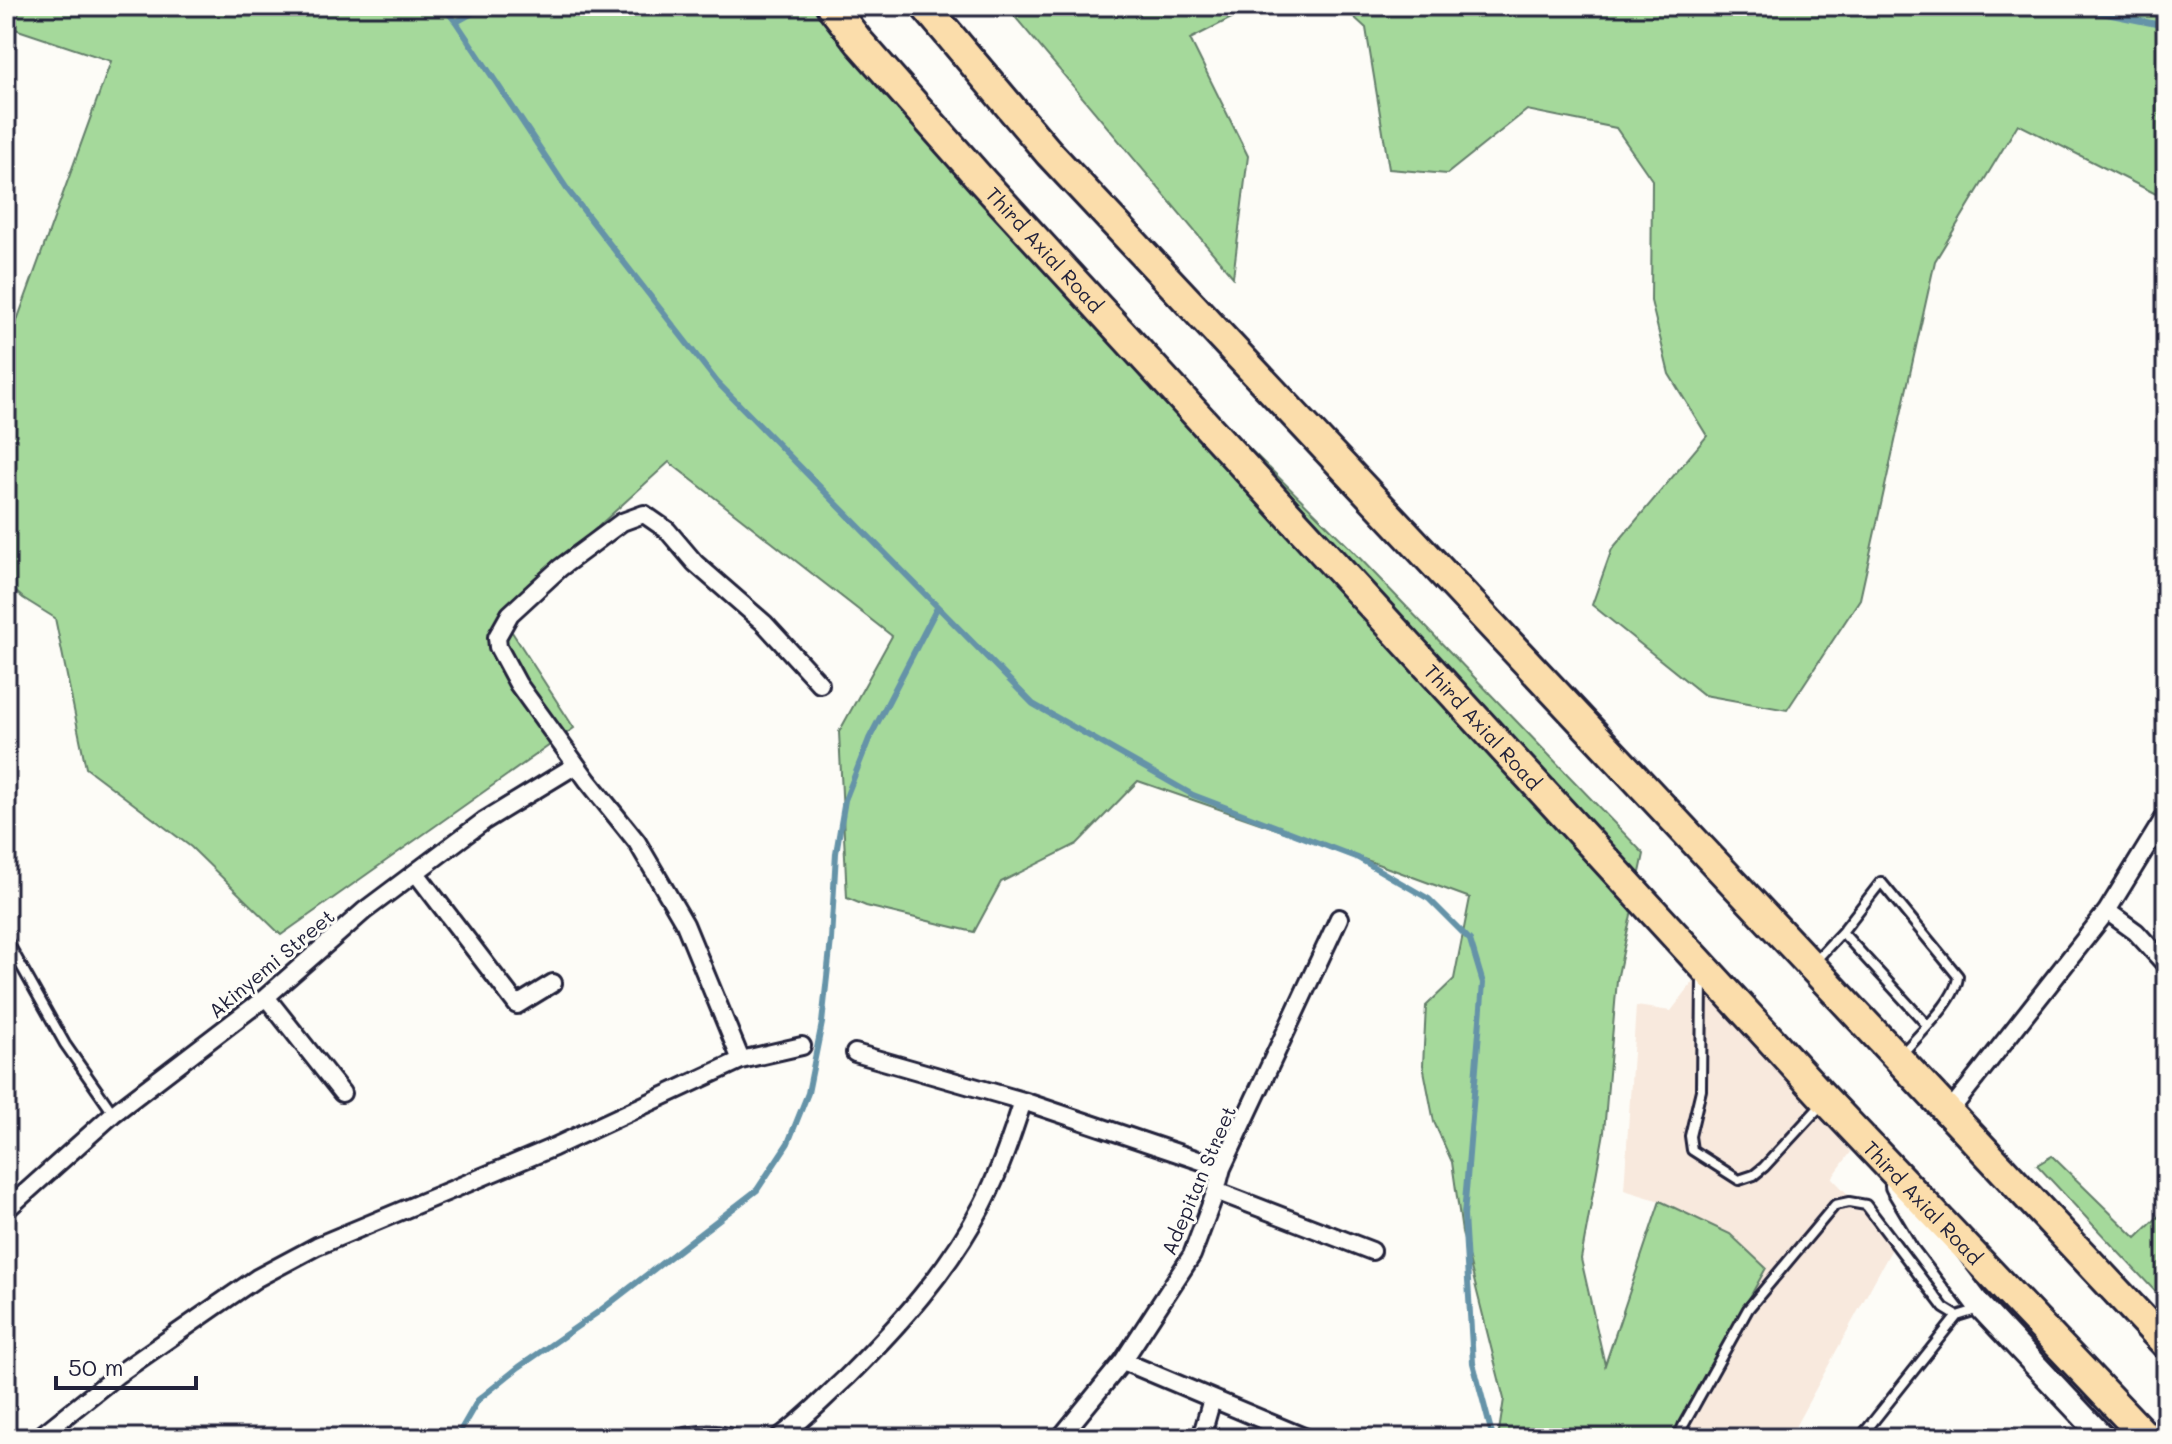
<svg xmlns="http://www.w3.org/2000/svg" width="2172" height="1444" font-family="Mali,sans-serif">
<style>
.built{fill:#f8e9dd}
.green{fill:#a5d99b;stroke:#647e6b;stroke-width:2}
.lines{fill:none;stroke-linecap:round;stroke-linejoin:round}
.stream{stroke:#6593a8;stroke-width:6}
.lane-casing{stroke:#22223b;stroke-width:14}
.street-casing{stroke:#22223b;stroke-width:22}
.secondary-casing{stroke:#22223b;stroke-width:28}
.highway-casing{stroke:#22223b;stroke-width:34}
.lane{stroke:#fdfcf7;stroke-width:8}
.street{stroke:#fdfcf7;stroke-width:16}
.secondary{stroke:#fdfcf7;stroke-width:22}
.highway{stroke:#fbddab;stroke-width:28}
.labels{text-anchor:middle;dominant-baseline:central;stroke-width:6;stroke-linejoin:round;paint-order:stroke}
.street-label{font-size:20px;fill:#22223b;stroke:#fdfcf7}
</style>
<rect width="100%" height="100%" fill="#fdfcf7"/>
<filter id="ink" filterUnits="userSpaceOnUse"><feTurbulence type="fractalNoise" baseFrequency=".0125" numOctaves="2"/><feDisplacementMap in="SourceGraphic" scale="16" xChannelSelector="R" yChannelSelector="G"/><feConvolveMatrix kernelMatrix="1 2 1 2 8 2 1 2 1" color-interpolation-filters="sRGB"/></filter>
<g filter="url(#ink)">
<path class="built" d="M1697 977 1851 1152 1832 1178 1895 1243 1789 1438H1672L1730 1234 1660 1201 1624 1190 1636 1006 1671 1011Z"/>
<path class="green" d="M6 6H851L1001 202 1352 550 1644 854 1617 980 1604 1132 1581 1259 1605 1365 1660 1201 1730 1234 1766 1268 1672 1438H1498L1504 1399 1462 1232 1452 1162 1434 1122 1423 1065 1426 1006 1454 979 1470 898 1372 862 1138 781 1077 844 1001 882 974 932 866 906 847 898 839 732 892 636 669 462 501 615 574 728 281 935 191 847 86 768 55 618 23 598 6 583V351L111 61 6 26Z
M1006 6H1255L1190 39 1248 156 1233 277Z
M1342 6H2166V199L2018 124 1935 261 1860 599 1787 710 1704 695 1592 605 1612 549 1707 436 1669 374 1651 301 1652 180 1616 128 1527 110 1447 174 1389 169 1366 28Z
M2052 1156 2136 1238 2166 1209V1303L2037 1165Z"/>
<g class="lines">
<path class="stream" d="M443 6 456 22 485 6
M2067 6 2166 26
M456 22 567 189 717 382 1033 704 1193 795 1358 858 1429 899 1470 940 1483 983 1464 1215 1473 1363 1493 1438
M456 1438 478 1400 519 1367 601 1310 757 1190 788 1143 808 1093 822 1023 831 940 836 853 845 800 869 739 937 608"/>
<defs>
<path id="lane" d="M1842 932 1927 1025
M6 939 65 1044 113 1113
M1815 961 1842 932 1881 882 1958 976C1957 1000 1918 1035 1902 1054
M1702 977 1701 1090 1690 1136 1692 1150 1739 1180 1754 1175 1764 1167 1824 1102
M1678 1438 1684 1424 1748 1309 1835 1205 1849 1202 1866 1205 1944 1308 1957 1316 1970 1312 1978 1305
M1860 1438 1957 1316"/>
<path id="street" d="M416 873 517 1005 553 983
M2107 911 2136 932 2166 965
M266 997 342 1093
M855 1053 1023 1101 1222 1168
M741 1060 685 924 637 842 588 781 518 684 498 647 497 637 510 614 560 568 622 522 644 514 667 530 695 563 764 623 820 684
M1949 1112 2107 911 2166 815
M1216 1191 1372 1251
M6 1210 113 1114 266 997 364 911 484 821 576 765
M1123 1361 1306 1438
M38 1438 117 1375 216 1306 257 1278 317 1246 554 1147 741 1060 802 1046
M681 1438C699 1434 714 1433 732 1438
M778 1438C803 1421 824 1398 847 1377 899 1325 949 1270 983 1204 1000 1171 1012 1135 1023 1101
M1060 1438 1123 1361 1192 1255 1216 1191 1222 1168 1339 918
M1201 1438 1212 1399"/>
<path id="secondary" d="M1897 1186 1928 1238 1979 1305 2104 1438"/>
<g id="highway">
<path id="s1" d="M831 6 860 43 983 182 1826 1100 2147 1438"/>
<path d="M925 6 1049 153 2166 1344"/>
</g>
</defs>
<use href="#lane" class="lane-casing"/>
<use href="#street" class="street-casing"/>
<use href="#secondary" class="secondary-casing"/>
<use href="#highway" class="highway-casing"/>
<use href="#lane" class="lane"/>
<use href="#street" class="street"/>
<use href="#secondary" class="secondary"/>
<use href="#highway" class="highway"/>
</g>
</g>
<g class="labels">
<g class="street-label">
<text stroke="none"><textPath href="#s1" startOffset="324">Third Axial Road</textPath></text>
<text stroke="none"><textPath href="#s1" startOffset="972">Third Axial Road</textPath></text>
<text transform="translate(271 963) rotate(-40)">Akinyemi Street</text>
<text transform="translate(1198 1180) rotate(-67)">Adepitan Street</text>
<text stroke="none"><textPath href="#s1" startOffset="1620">Third Axial Road</textPath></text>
</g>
</g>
<rect width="2172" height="1444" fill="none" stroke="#fdfcf7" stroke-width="32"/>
<rect x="16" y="16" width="2140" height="1412" fill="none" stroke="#22223b" stroke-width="3" filter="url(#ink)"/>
<path d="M56 1376v12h140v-12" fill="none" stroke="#22223b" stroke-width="4"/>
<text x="68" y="1376" font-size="24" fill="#22223b" stroke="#fdfcf7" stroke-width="6" paint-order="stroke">50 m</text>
</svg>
